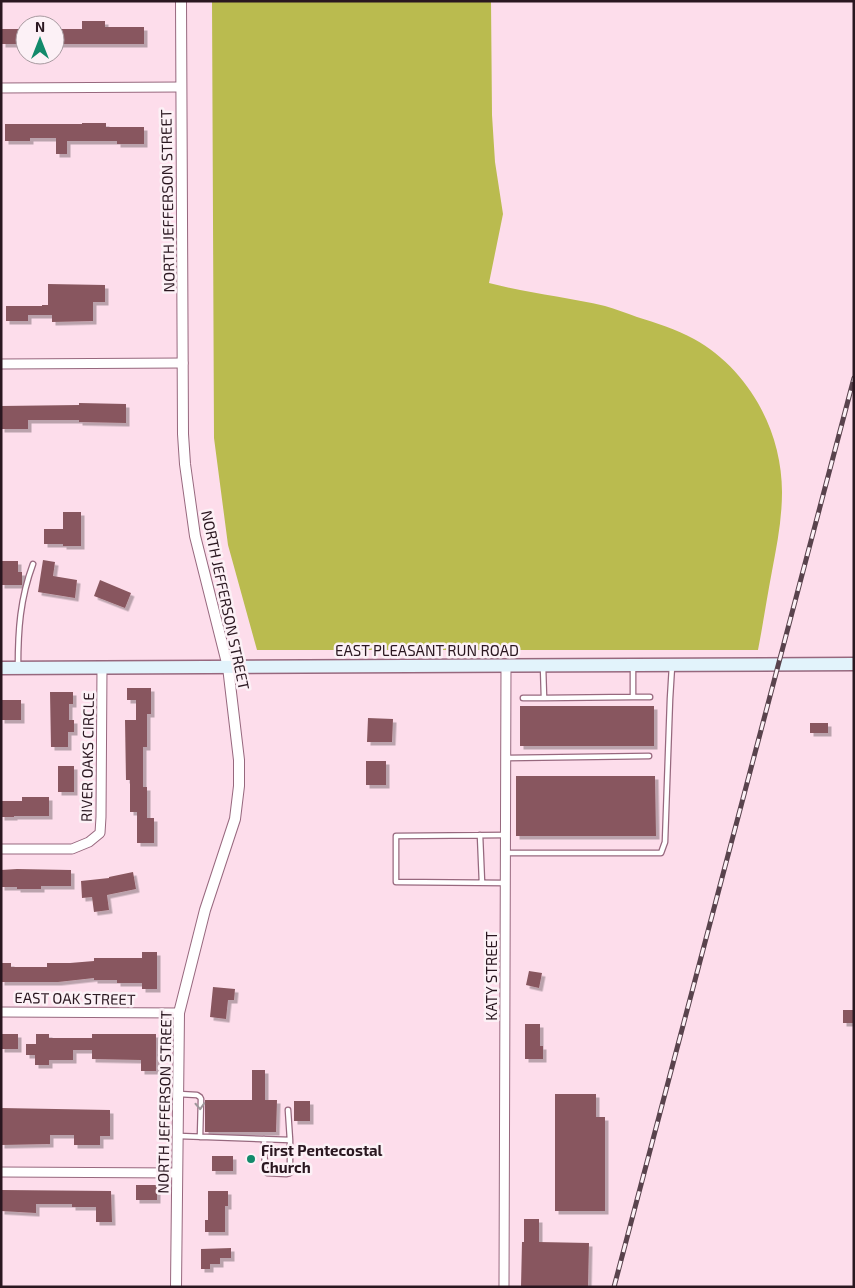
<svg xmlns="http://www.w3.org/2000/svg" width="855" height="1288" font-family="'Exo 2',sans-serif">
<style>
.green{fill:#babb4f}
.building{fill:#88575e;filter:url(#shadow)}
.lines{fill:none;stroke-linecap:round;stroke-linejoin:round}
.service-casing{stroke:#97687e;stroke-width:7}
.minor-casing{stroke:#97687e;stroke-width:11}
.tertiary-casing{stroke:#97687e;stroke-width:12}
.secondary-casing{stroke:#97687e;stroke-width:15}
.service{stroke:#fff;stroke-width:4.5}
.minor{stroke:#fff;stroke-width:9}
.tertiary{stroke:#fff;stroke-width:10}
.secondary{stroke:#e2f3fb;stroke-width:12}
.rail-casing{stroke:#59434d;stroke-width:5}
.rail{stroke:#fcf1f6;stroke-width:3;stroke-dasharray:9;stroke-linecap:butt}
.oneway{stroke:#9f979b}
.poi-dot{fill:#128a6b;stroke:#fcf1f6;stroke-width:2}
.labels{text-anchor:middle;dominant-baseline:central;stroke-width:5;stroke-linejoin:round;paint-order:stroke}
.street-label{font-size:15px;fill:#2a1720;stroke:#fcf1f6}
.poi-label{font-size:15px;font-weight:bold;fill:#2a1720;stroke:#fcf1f6;text-anchor:start}
</style>
<defs>
<filter id="shadow"><feDropShadow dx="3.5" dy="3.5" stdDeviation="0" flood-color="#0004"/></filter>
</defs>
<rect width="100%" height="100%" fill="#fdddeb"/>
<path class="green" d="M212 1H491L492 115 495 162 503 214 489 283C527 293 567 297 605 306 616 309 626 313 637 317 656 323 676 329 694 339 748 369 782 430 782 492 782 519 777 545 772 571 767 597 763 624 758 650H257L228 545 214 438Z"/>
<path class="building" d="M82 21H105V27H144V44H55V29H82Z
M2 29H25V44H2Z
M82 123H106V127H144V144H117V141H67V154H56V138H30V141H5V124H82Z
M48 284 105 285V302H93V321L52 322V315H28V321H6V306H42V305H48Z
M79 403 126 404V423L79 422V420H28V429H1V406L79 405Z
M63 512H81V546H63V544H44V529H63Z
M43 560 55 562 53 576 77 580 75 598 38 592Z
M1 561H18V572H22V585H1Z
M100 580 131 593 125 608 94 596Z
M127 688H151V714H147V747H143V787H147V818H154V843H137V812H130V780H126L125 720H136V700H127Z
M50 692H73V704H69V720H74V732H68V747H51Z
M1 700H21V720H1Z
M520 706H654V746H520Z
M368 718 393 719 392 742H367Z
M810 723H828V733H810Z
M366 761H386V785H366Z
M58 766H74V792H58Z
M516 776H655L656 836H516Z
M22 797H49V816H14V817H1V801H22Z
M17 869 71 870V886H41V889H17V887H1V870Z
M133 872 136 889 107 895 109 910 94 912 92 897 82 898 81 881 109 878V877Z
M142 952H157V989H142V983H117V980H94V978L58 982H1V963H11V967H47V963H70L94 961V958H142Z
M529 971 542 973 539 988 526 985Z
M213 987 235 989 234 1000H228L226 1019 210 1017Z
M843 1010H854V1023H843Z
M525 1024H540V1046H543V1059H525Z
M1 1034H18V1049H1Z
M36 1034H49V1038H92V1034H156V1071H141V1060L92 1059V1050H73V1060H49V1065H35V1055H26V1044H36Z
M252 1070H265V1100H277L276 1132H205V1100H252Z
M555 1094H596V1117H605V1211H555Z
M294 1101H310V1121H294Z
M1 1108 110 1110V1136H100V1145H74V1135H50V1144L1 1145Z
M212 1156H233V1171H212Z
M136 1185H157V1200H136Z
M1 1190 111 1191 112 1222H96V1207H72V1204H36V1213L1 1211Z
M208 1191H228V1206H225V1232H205V1220H208Z
M524 1219H539V1242L589 1243 588 1287H521L522 1242H524Z
M231 1248V1258H220V1264H210V1269H201V1249Z"/>
<g class="lines">
<defs>
<path id="service" d="M543 666 544 698 633 697V666
M18 667C18 630 20 599 33 564
M633 697H650
M523 698H544
M506 758 649 756
M480 835 482 883
M506 853H661L665 842 670 699 672 666
M505 883 396 882V836L506 835
M179 1094 197 1095 200 1097 201 1099 200 1137
M179 1136 290 1140 288 1110
M264 1139 265 1170 267 1173 286 1174 290 1173V1140"/>
<path id="minor" d="M1 88 181 87
M1 364 183 363
M1 849H72L89 842 100 833 101 817 102 668
M1 1012 179 1013
M1 1172 177 1173
M504 1287 506 665"/>
<path id="tertiary" d="M176 1287 179 1013 205 910 235 819 239 786V760L228 667 195 536 185 464 183 434 181 1"/>
<path id="secondary" d="M1 668 854 664"/>
</defs>
<use href="#service" class="service-casing"/>
<use href="#minor" class="minor-casing"/>
<use href="#tertiary" class="tertiary-casing"/>
<use href="#secondary" class="secondary-casing"/>
<use href="#service" class="service"/>
<use href="#minor" class="minor"/>
<use href="#tertiary" class="tertiary"/>
<use href="#secondary" class="secondary"/>
<defs>
<path id="rail" d="M614 1287 854 378"/>
</defs>
<use href="#rail" class="rail-casing"/>
<use href="#rail" class="rail"/>
</g>
<defs><path id="oneway-chevron" d="M-2-3.5L2.5 0L-2 3.5" fill="none" stroke-width="1.6" stroke-linecap="round" stroke-linejoin="round" transform="scale(1.25)"/></defs>
<use class="oneway" href="#oneway-chevron" transform="translate(200 1106) rotate(87)"/>
<circle class="poi-dot" cx="251" cy="1159" r="5"/>
<g class="labels">
<g class="street-label">
<text transform="translate(167 201) rotate(-91)">NORTH JEFFERSON STREET</text>
<text transform="translate(226 600) rotate(78)">NORTH JEFFERSON STREET</text>
<text x="427" y="650">EAST PLEASANT RUN ROAD</text>
<text transform="translate(87 757) rotate(-89)">RIVER OAKS CIRCLE</text>
<text transform="translate(491 976) rotate(-90)">KATY STREET</text>
<text transform="translate(75 998) rotate(1)">EAST OAK STREET</text>
<text transform="translate(164 1102) rotate(-89)">NORTH JEFFERSON STREET</text>
</g>
<g class="poi-label">
<text x="261" y="1150">First Pentecostal<tspan x="261" dy="17">Church</tspan></text>
</g>
</g>
<rect width="855" height="1288" fill="none" stroke="#2a1720" stroke-width="5"/>
<g transform="translate(40 40)"><circle r="24" fill="#fcf1f6" stroke="#a89aa0"/>
<path d="M0-4L9 19L0 12L-9 19Z" fill="#128a6b"/>
<text y="-8" font-size="14" font-weight="bold" text-anchor="middle" fill="#2a1720">N</text>
</g>
</svg>
